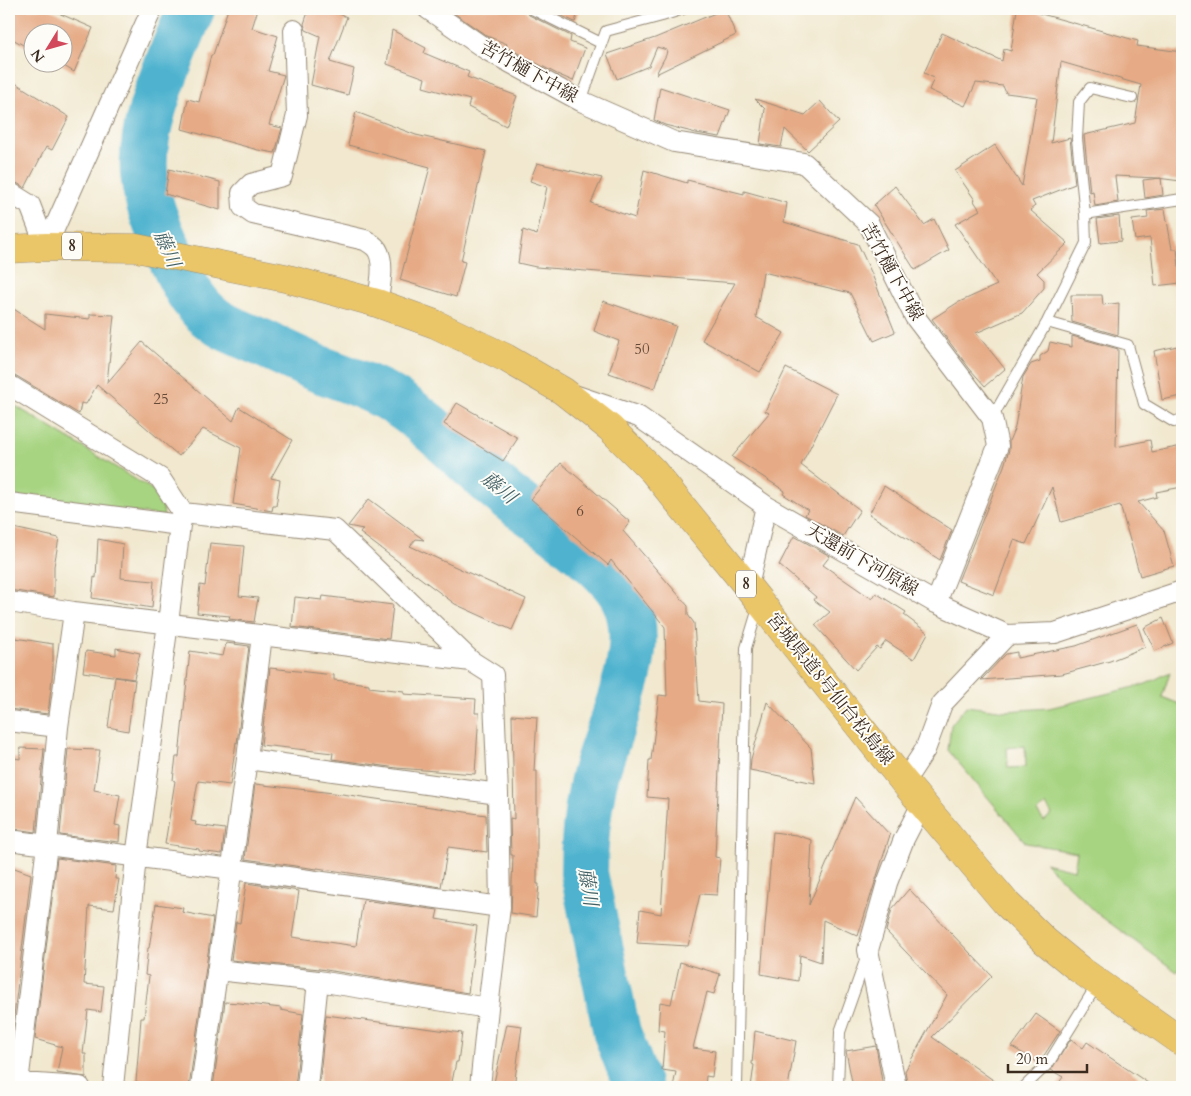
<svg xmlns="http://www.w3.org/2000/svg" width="1191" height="1096" font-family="Cardo,'Noto Serif JP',serif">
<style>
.green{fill:#a7d481;stroke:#717f50;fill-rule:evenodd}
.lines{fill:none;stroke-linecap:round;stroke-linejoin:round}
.river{stroke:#50b3cf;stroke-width:48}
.building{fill:#e6ab86}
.lane-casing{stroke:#968976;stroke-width:12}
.street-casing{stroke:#968976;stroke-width:22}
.primary-casing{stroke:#968976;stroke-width:29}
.lane{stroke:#fff;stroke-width:10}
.street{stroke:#fff;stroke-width:20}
.primary{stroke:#ebc669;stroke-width:28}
.rail-casing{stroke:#3b2a1e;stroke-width:5.5}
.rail{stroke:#fdfcf7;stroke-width:4;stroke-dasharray:11;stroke-linecap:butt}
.labels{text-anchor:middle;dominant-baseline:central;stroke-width:4;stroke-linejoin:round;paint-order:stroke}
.number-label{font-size:15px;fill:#664a38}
.shield{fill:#fdfcf7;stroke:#75695f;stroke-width:1}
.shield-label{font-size:16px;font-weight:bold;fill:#3b2a1e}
.street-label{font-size:18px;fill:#3b2a1e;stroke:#fdfcf7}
.water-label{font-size:19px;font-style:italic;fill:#436165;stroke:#fdfcf7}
</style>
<rect width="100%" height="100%" fill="#fdfcf7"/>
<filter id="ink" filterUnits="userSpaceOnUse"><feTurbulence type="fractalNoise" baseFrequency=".02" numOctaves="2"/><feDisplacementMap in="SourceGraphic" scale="10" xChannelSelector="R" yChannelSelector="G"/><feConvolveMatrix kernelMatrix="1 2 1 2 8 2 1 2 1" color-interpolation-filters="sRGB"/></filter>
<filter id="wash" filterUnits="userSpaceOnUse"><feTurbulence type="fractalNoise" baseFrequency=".0096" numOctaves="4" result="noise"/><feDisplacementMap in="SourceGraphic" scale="20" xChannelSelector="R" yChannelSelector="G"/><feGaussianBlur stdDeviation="1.12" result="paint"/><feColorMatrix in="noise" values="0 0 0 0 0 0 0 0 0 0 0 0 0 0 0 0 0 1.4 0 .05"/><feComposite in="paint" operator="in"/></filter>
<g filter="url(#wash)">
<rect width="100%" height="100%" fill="#f1e8cf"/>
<path class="green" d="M9 402 161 495 164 516 9 497Z
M1170 672 1162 697 1182 705V966L1177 972 1099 915 1045 863 1074 870 1077 852 1026 843 948 750 951 725 966 706 1006 711 1049 708 1146 684ZM1025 746 1026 767 1008 768 1007 748ZM1046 805 1052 814 1044 821 1037 812Z"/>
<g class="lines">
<path class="river" d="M191 9C172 57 136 129 145 181 149 209 161 235 173 261 184 286 198 313 224 326 235 332 248 337 260 342 280 351 301 362 322 370 344 378 368 386 389 398 437 426 471 470 515 502 546 524 614 569 627 604 648 660 605 729 593 784 587 813 584 843 584 873L617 1033 638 1087"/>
</g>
<g id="blocks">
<path class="building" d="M9 9H49L93 28 74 72 57 62H62V32H32V50L9 37Z
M228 9H258L252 28 278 36 268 71 284 75 269 125 282 128 275 153 258 150 182 129 188 99 199 102 211 55H213Z
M309 9H327L347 17 330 62 354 69 348 95 311 85 320 36 306 30 304 24Z
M448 9H525L529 15 571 36 570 42 585 48 573 81 557 74 506 47 507 44 487 36Z
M547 9H579L575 22Z
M725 9 736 35 656 74 666 55 667 50 657 47 649 66 617 79 607 54 655 38Z
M1017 9H1039L1038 13 1138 41 1137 46 1182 52V164L1181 181 1157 178 1115 176 1118 202 1095 206 1093 191 1090 192 1084 135 1135 123 1141 85 1061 62 1051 143 1070 138 1075 184 1032 201 1035 206 1030 210 1068 243 1037 273 1044 280V288L1022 313 976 333 1005 369 985 386 969 368 932 319 957 303 997 285 955 224 980 210 974 201 975 200 955 171 995 145 1022 186 1037 97 1006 93 1003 86 976 83 965 106 929 90 934 78 924 73 942 33 1002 61 1004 49 1011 51Z
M392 30 426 48 424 53 469 72 467 77 517 96 506 126 468 107 470 100 423 87 425 78 387 64Z
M9 79 69 117 52 150 46 147 25 188 15 182 9 180Z
M660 87 730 110 720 137 696 133 665 125 654 120Z
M755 99 805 115 820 101 839 122 808 151 785 129 781 147 760 144 765 109Z
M356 112 416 135 486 151 461 261 465 262 456 297 400 280 430 167 348 145Z
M537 163 602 178 591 203 635 218 644 170 687 183V180L744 194V191L787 203 784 222 858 244 871 272 895 332 874 341 850 293 763 272 756 317 784 333 760 372 702 340 735 283 536 267 518 263 523 230 537 235 547 187 530 181Z
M169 169 220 182V210L165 194Z
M1161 178 1163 195 1145 198 1143 180Z
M895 186 924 225 934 219 949 250 915 270 874 205Z
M1165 209 1172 249H1177L1181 283 1155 286 1150 238 1135 240 1132 220 1148 218 1147 211Z
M1119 216 1121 241 1100 243 1097 219Z
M1071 295H1102L1103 305 1119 303 1118 335 1072 322Z
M603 301 676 326 655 389 609 373 619 341 594 331Z
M9 306 45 329V314L90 319V314L114 315 107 383 142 342 233 421 239 407 292 440 271 478 280 480 276 506H273L272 511 233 504 241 448 203 429 179 456 97 385 86 404 81 403 79 414 15 375 9 373Z
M1072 336 1118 349 1116 447 1150 440 1152 452 1182 446V487L1156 492 1157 497 1138 502 1164 531 1174 566 1140 576 1120 505 1061 522 1052 487 1026 544 1014 540 994 595 958 581 1004 466 1009 450V441L1015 427 1023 377 1031 364 1040 361V356L1048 351 1050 342 1072 347Z
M1182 345V396L1162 400 1154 351Z
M786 368 837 394 801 465 860 510 843 536 805 515 808 510 783 494 785 491 732 457 769 413 765 411Z
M457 403 518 438 503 461 444 424Z
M561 463 630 522 623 531 688 606V615L694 623 699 701 722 704 715 857 720 858 717 895 700 894 688 946 637 943 640 910 661 914 668 799 647 797 649 760H651L659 695 667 696 665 627 611 560 608 565 531 499Z
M884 486 952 530 940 560 869 514Z
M369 499 424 540 416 539 410 546 526 599 512 630 455 604 360 533 363 529 348 526Z
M9 527 59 538 54 566V597L9 590Z
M794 536 830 556 823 565 872 599 876 593 906 612 904 615 928 633 914 659 886 641 880 649 877 647 856 670 815 625 830 612 814 600 816 597 779 565Z
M98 539 123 544 121 578 154 581 152 608 92 598 94 577 96 578Z
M210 543 244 546 239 596 258 598 254 622 229 619 230 616 197 613 200 585 205 586Z
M323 596 393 605 389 639 292 627 295 597 322 600Z
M1163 618 1173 643 1155 651 1144 628Z
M1137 624 1145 647 1110 661 1062 674 981 680 1006 654 1017 652V658L1076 646Z
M9 637 53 644V669L48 714 9 709Z
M226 643 249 646 237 743 236 742 230 785 198 781 191 821 196 822 195 825 225 829 222 854 199 851V849L165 844 175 781 173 780 176 757H179L190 651 223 656Z
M116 648 140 653 134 679 83 672 86 651 116 655Z
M270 668 334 675V680L369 684V687L404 691V694L476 699 475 713H479L475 774 397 768 332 759 333 753 261 745Z
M115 677 135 680 128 731 108 727Z
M767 702 811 748 815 783 750 770 751 759Z
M512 715 537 717 534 771H537V884H539L536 917 511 913 513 855H511L510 818 514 819Z
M20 748 44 749 36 832 9 828V757L20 759Z
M68 749 100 750 94 790 120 795 115 825 120 826 119 842 60 835Z
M255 784 342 794 486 815 487 852 448 847 441 887 317 868V869L245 859Z
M855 797 890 835 858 936 823 920 821 962 800 955 798 981 761 974 773 832 796 835 812 840 809 905Z
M57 858 116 866 115 879H119L114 909 89 906 84 984 104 986 101 1012 88 1010 83 1054H86V1077L57 1073 62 1047 35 1039Z
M9 866 31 874 12 1032 9 1031Z
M246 883 299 891 292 937 356 946 363 900 438 910 436 919 477 926 468 993 320 969 231 960 236 922 240 923Z
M909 889 992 976 932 1037 1003 1087H908L905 1071 947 995 886 931 892 909Z
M156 904 183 908 182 912 213 918 189 1087 136 1082 141 1018H144L149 976 145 975 148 948H149Z
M680 962 720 974 714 994 707 992 693 1048 715 1051 712 1077 706 1076 705 1087H673L676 1072 662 1070 665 1031 658 1030 660 1002 671 1004Z
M225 1002 240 1003 281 1008V1010L303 1014 295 1087H213Z
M1036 1014 1060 1031 1039 1063 1012 1047Z
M326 1015 462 1033 458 1062H456L451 1087H319Z
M507 1024 522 1026 514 1087H493Z
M755 1031 796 1041 788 1087H751L754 1065 752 1064Z
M1071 1039 1083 1048 1087 1042 1154 1087H1056L1063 1077 1051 1070Z
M876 1046 883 1087H853L846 1051Z"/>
</g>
</g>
<g filter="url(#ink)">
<use href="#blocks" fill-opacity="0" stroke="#968976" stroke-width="1"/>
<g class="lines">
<defs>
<path id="lane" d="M532 9 601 43
M581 101 606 31 662 16 683 9
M1085 214 1182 199
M1047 322 1128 345 1144 404 1174 422 1182 419
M992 418 1047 322 1086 243 1085 214 1077 139 1079 102 1090 88 1132 98
M737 1087 746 648 759 605
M838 1087 840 1032 866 958
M1024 1087 1048 1064 1098 983"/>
<path id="street" d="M428 9 487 50 581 101 674 142 804 163 869 224 915 317 992 418 998 446 936 603
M294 30 297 115 282 176 251 184 242 193 243 207 253 214 365 240C368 242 372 244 375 247 386 258 380 289 377 303
M9 192 30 205 46 247
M46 247 152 9
M9 385 160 478 183 513 180 525 168 623 136 857 113 1087
M577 396 639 417 766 506 936 603 1007 635 1055 633 1182 591
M9 503 180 525
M183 513 335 530 471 661 493 675 498 794 500 907 488 1008 480 1087
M748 587 766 506
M9 602 74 612 471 661
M9 721 58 727
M247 759 498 794
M904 782 925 750 942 704 1007 635
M9 840 232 869 500 907
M217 970 318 981 488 1008
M9 1082 80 1087
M18 1083 47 845 58 727 74 612
M201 1087 247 759 262 635
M307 1087 318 981
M896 1087 868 950 887 883 904 839 922 804"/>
<path id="primary" d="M9 249 46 247 136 248 285 278 377 303 435 324 506 358 563 391 610 428 653 471 748 587 904 782 1006 903 1045 941 1079 969 1182 1042"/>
</defs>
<use href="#lane" class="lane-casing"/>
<use href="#street" class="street-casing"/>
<use href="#primary" class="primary-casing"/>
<use href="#lane" class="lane"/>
<use href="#street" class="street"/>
<use href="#primary" class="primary"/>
<defs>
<path id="rail" d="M1178 9 1182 10"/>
</defs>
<use href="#rail" class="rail-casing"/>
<use href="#rail" class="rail"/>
</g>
</g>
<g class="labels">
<g class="number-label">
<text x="642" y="349">50</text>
<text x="161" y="399">25</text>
<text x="580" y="511">6</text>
</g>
<g class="shield">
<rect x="62" y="232.5" width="20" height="27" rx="4"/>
<rect x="736" y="570.5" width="20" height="27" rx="4"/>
</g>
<g class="shield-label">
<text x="72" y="246">8</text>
<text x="746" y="584">8</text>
</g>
<g class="street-label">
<text transform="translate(529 72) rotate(29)">苦竹樋下中線</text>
<text transform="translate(892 272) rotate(61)">苦竹樋下中線</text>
<text transform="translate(862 560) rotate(30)">天還前下河原線</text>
<text transform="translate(830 689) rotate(51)">宮城県道8号仙台松島線</text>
</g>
<g class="water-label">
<text transform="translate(167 249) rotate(66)">藤川</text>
<text transform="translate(499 488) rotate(40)">藤川</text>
<text transform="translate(588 887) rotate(81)">藤川</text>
</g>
</g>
<rect width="1191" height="1096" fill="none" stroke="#fdfcf7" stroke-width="30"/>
<g transform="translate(48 48) rotate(233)"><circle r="24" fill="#fdfcf7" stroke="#afa8a0"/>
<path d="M0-4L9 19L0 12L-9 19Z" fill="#d1495b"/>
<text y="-8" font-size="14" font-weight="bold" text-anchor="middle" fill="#3b2a1e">N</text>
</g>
<path d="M1008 1064v8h79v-8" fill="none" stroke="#3b2a1e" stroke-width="2.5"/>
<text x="1016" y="1064" font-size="15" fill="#3b2a1e" stroke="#fdfcf7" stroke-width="4" paint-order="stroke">20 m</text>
</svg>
